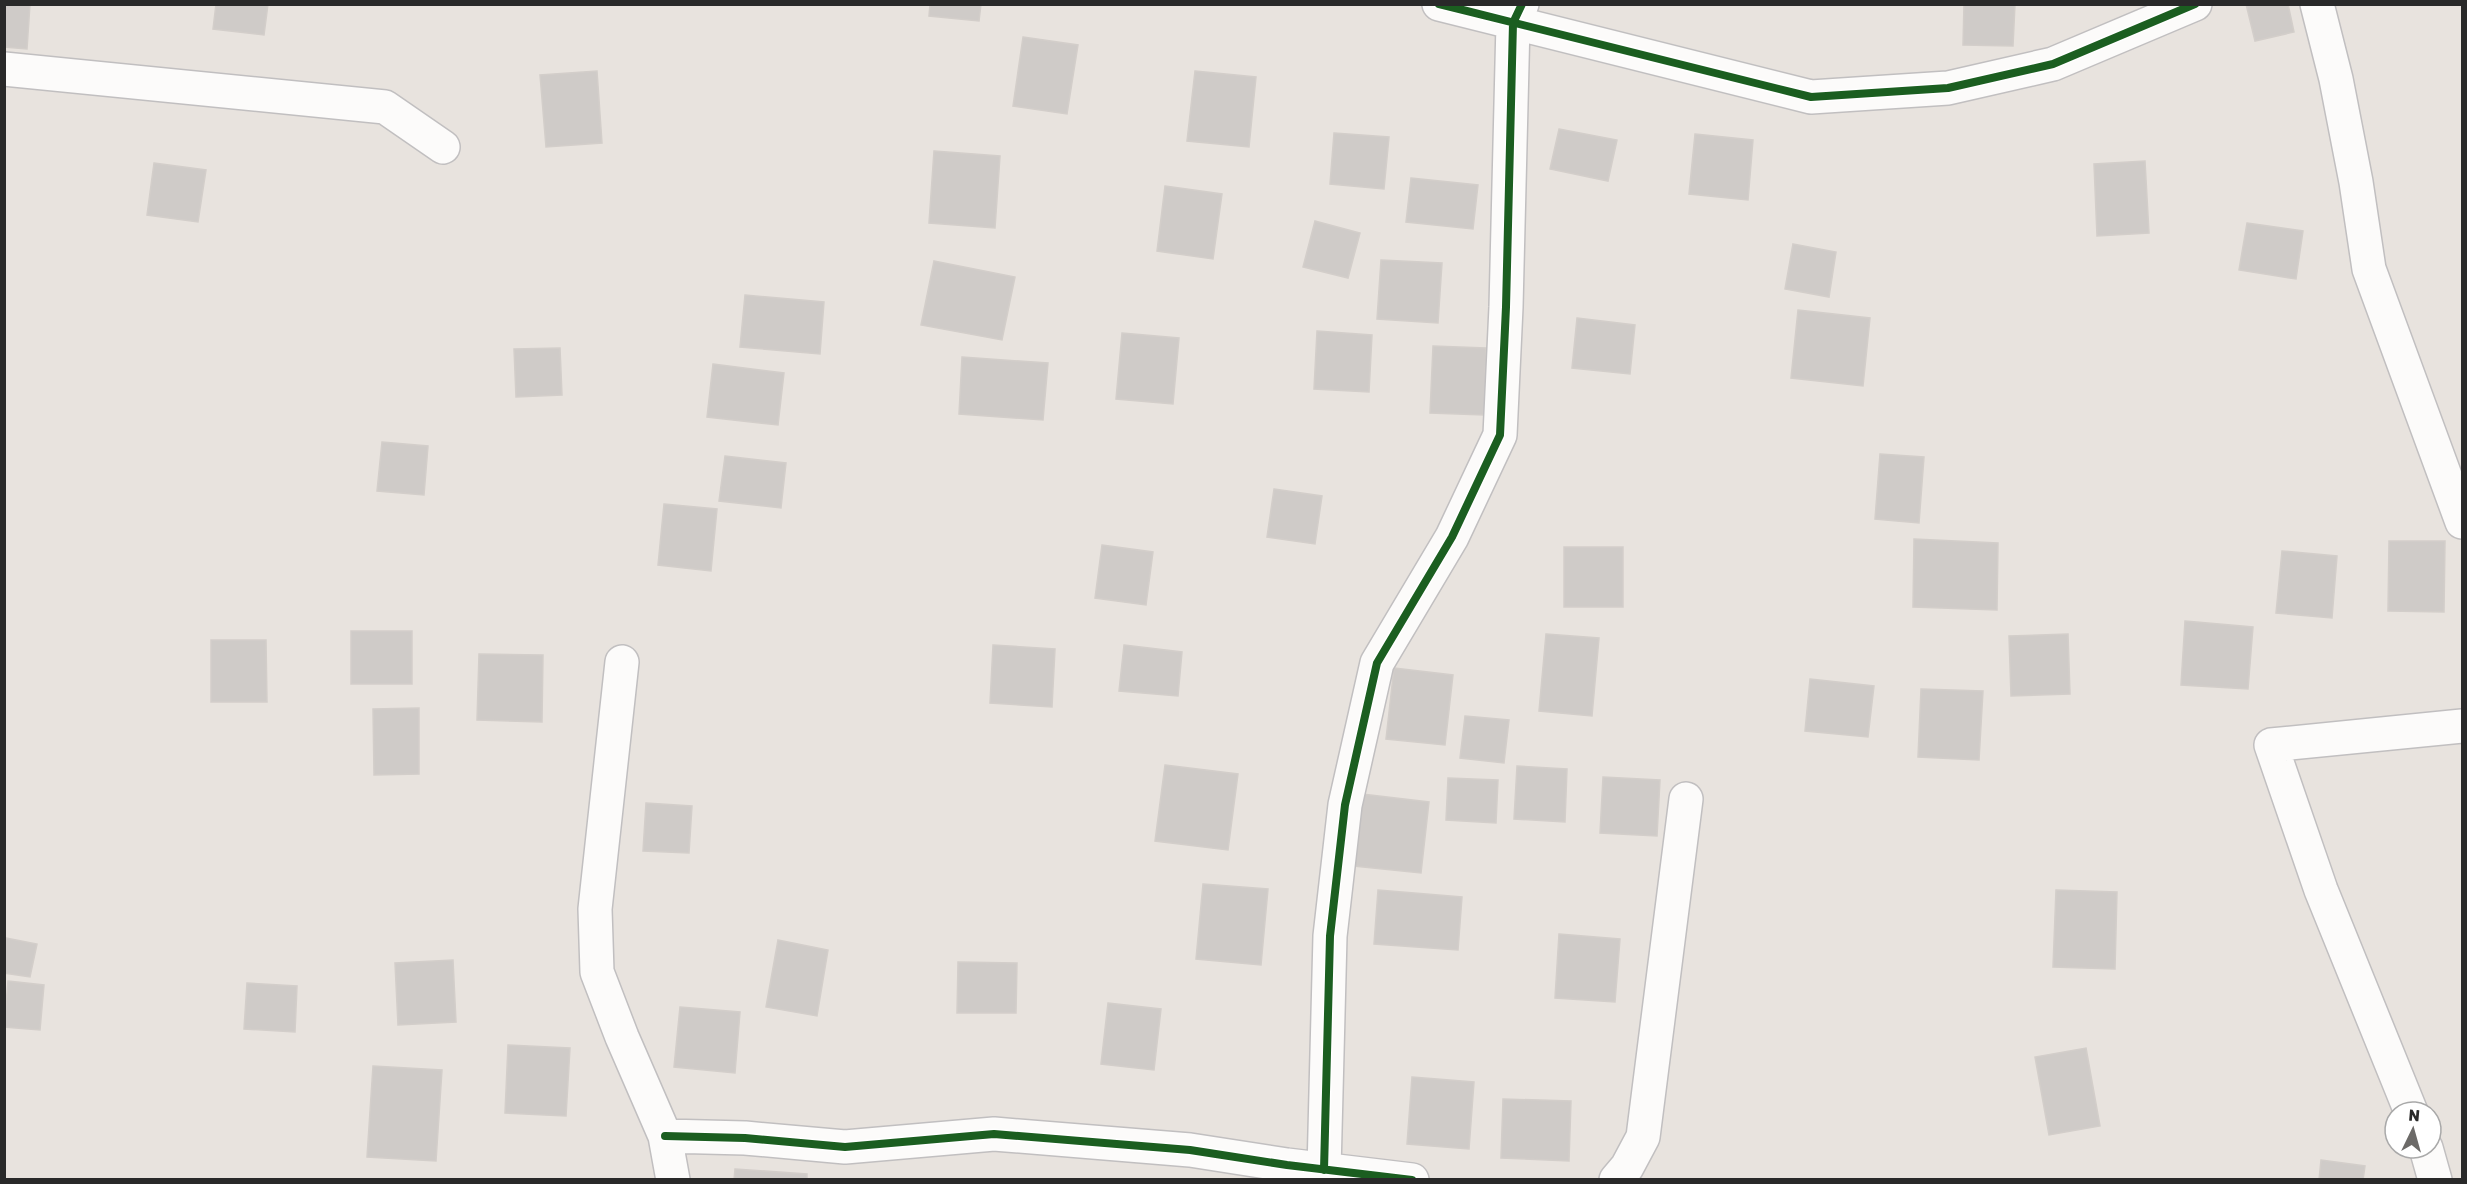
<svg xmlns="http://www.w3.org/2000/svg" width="2467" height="1184" font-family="Rubik,sans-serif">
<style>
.building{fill:#cfcbc8;stroke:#d3ceca;stroke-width:1.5}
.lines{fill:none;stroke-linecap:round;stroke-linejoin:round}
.minor-casing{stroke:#c1bfc0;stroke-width:36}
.minor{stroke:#fcfbfa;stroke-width:33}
.cycleway-casing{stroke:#fff;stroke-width:11}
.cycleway{stroke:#1b5e20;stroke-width:8}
</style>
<rect width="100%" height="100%" fill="#e8e3de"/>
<path class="building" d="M4 4H30L27 49 4 47Z
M216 4H268L264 35 213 29Z
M930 4H981L979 21 929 16Z
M1964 4H2015L2013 46 1963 45Z
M2246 4H2288L2294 32 2255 41Z
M1023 37 1078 45 1067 114 1013 106Z
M597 71 602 143 546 147 540 75Z
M1195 71 1256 77 1249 147 1187 141Z
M1559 129 1617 140 1608 181 1550 169Z
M1334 133 1389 137 1384 189 1330 184Z
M1695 134 1753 140 1748 200 1689 194Z
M934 151 1000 156 995 228 929 223Z
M2145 161 2149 233 2097 236 2094 164Z
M154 163 206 170 198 222 147 215Z
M1411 178 1478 185 1473 229 1406 222Z
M1165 186 1222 194 1213 259 1157 251Z
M1315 221 1360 233 1348 278 1303 267Z
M2247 223 2303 231 2296 279 2239 270Z
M1793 244 1836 252 1829 297 1785 289Z
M1381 260 1442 263 1438 323 1377 319Z
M934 261 1015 277 1002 340 921 325Z
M745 295 824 302 820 354 740 347Z
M1798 310 1870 318 1863 386 1791 378Z
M1577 318 1635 325 1630 374 1572 368Z
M1317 331 1372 335 1369 392 1314 389Z
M1122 333 1179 338 1173 404 1116 399Z
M1433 346 1486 348 1484 415 1430 413Z
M560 348 562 395 516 397 514 349Z
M962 357 1048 363 1043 420 959 414Z
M713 364 784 373 778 425 707 417Z
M382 442 428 446 424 495 377 491Z
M1880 454 1924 457 1919 523 1875 519Z
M725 456 786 463 781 508 719 501Z
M1274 489 1322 496 1315 544 1267 537Z
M664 504 717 509 711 571 658 565Z
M1914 539 1998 543 1997 610 1913 607Z
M2389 541H2445L2444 612 2388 611Z
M1102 545 1153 552 1146 605 1095 598Z
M1564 547H1623V607H1564Z
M2282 551 2337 556 2332 618 2276 613Z
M2185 621 2253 627 2248 689 2181 685Z
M351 631H412V684H351Z
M1546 634 1599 638 1592 716 1539 711Z
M2068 634 2070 694 2011 696 2009 636Z
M211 640H266L267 702H211Z
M993 645 1055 649 1052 707 990 703Z
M1124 645 1182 652 1178 696 1119 691Z
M479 654 543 655 542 722 477 720Z
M1394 668 1453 675 1445 745 1386 739Z
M1810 679 1874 686 1868 737 1805 731Z
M1921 689 1983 691 1979 760 1918 757Z
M419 708V774L374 775 373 709Z
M1465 716 1509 720 1504 763 1460 758Z
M1165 765 1238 774 1228 850 1155 841Z
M1517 766 1567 769 1565 822 1514 819Z
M1603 777 1660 780 1657 836 1600 833Z
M1448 778 1498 780 1496 823 1446 820Z
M1362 794 1429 802 1421 873 1354 866Z
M646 803 692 806 689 853 643 851Z
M1203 884 1268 889 1261 965 1196 959Z
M1378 890 1462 897 1458 950 1374 944Z
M2056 890 2117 892 2115 969 2053 967Z
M1559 934 1620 939 1615 1002 1555 998Z
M6 938 37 944 30 977 4 973Z
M778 940 828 950 817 1016 766 1007Z
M453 960 456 1022 398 1025 395 963Z
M958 962 1017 963 1016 1013H957Z
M8 981 44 985 40 1030 4 1027Z
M247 983 297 986 295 1032 244 1029Z
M1108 1003 1161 1009 1154 1070 1101 1064Z
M680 1007 740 1012 735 1073 674 1067Z
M508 1045 570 1048 566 1116 505 1113Z
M2086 1048 2100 1126 2049 1135 2035 1057Z
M373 1066 442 1070 436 1161 367 1157Z
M1412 1077 1474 1082 1469 1149 1407 1144Z
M1503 1099 1571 1101 1569 1161 1501 1158Z
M2321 1160 2365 1166 2363 1180H2319Z
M735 1169 807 1174V1180H734Z"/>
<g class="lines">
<defs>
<path id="minor" d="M1439 4 1811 97 1948 88 2053 64 2195 4
M2317 4 2336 79 2356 182 2369 269 2462 522
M4 69 385 107 443 147
M622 662 595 909 597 972 622 1037 665 1136 673 1180
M2411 1112 2321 890 2271 745 2462 726
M665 1136 745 1138 845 1147 994 1134 1190 1150 1287 1165 1412 1180
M2426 1148 2435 1180
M1324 1170 1330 936 1345 805 1377 663 1452 537 1500 435 1506 307 1513 23 1522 4
M1616 1180 1627 1167 1643 1137 1686 799"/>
</defs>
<use href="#minor" class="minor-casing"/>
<use href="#minor" class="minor"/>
<defs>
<path id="cycleway" d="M1439 4 1811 97 1948 88 2053 64 2195 4
M665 1136 745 1138 845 1147 994 1134 1190 1150 1287 1165 1412 1180
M1324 1170 1330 936 1345 805 1377 663 1452 537 1500 435 1506 307 1513 23 1522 4"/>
</defs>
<use href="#cycleway" class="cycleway-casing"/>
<use href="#cycleway" class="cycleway"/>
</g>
<rect width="2467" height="1184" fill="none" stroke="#292929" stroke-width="12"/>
<g transform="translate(2413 1130) rotate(5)"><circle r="28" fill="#ffffff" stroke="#a9a9a9" stroke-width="1.5"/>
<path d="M0-4.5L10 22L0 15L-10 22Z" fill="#6c6a68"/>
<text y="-9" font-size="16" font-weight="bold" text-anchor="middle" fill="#292929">N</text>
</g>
</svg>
